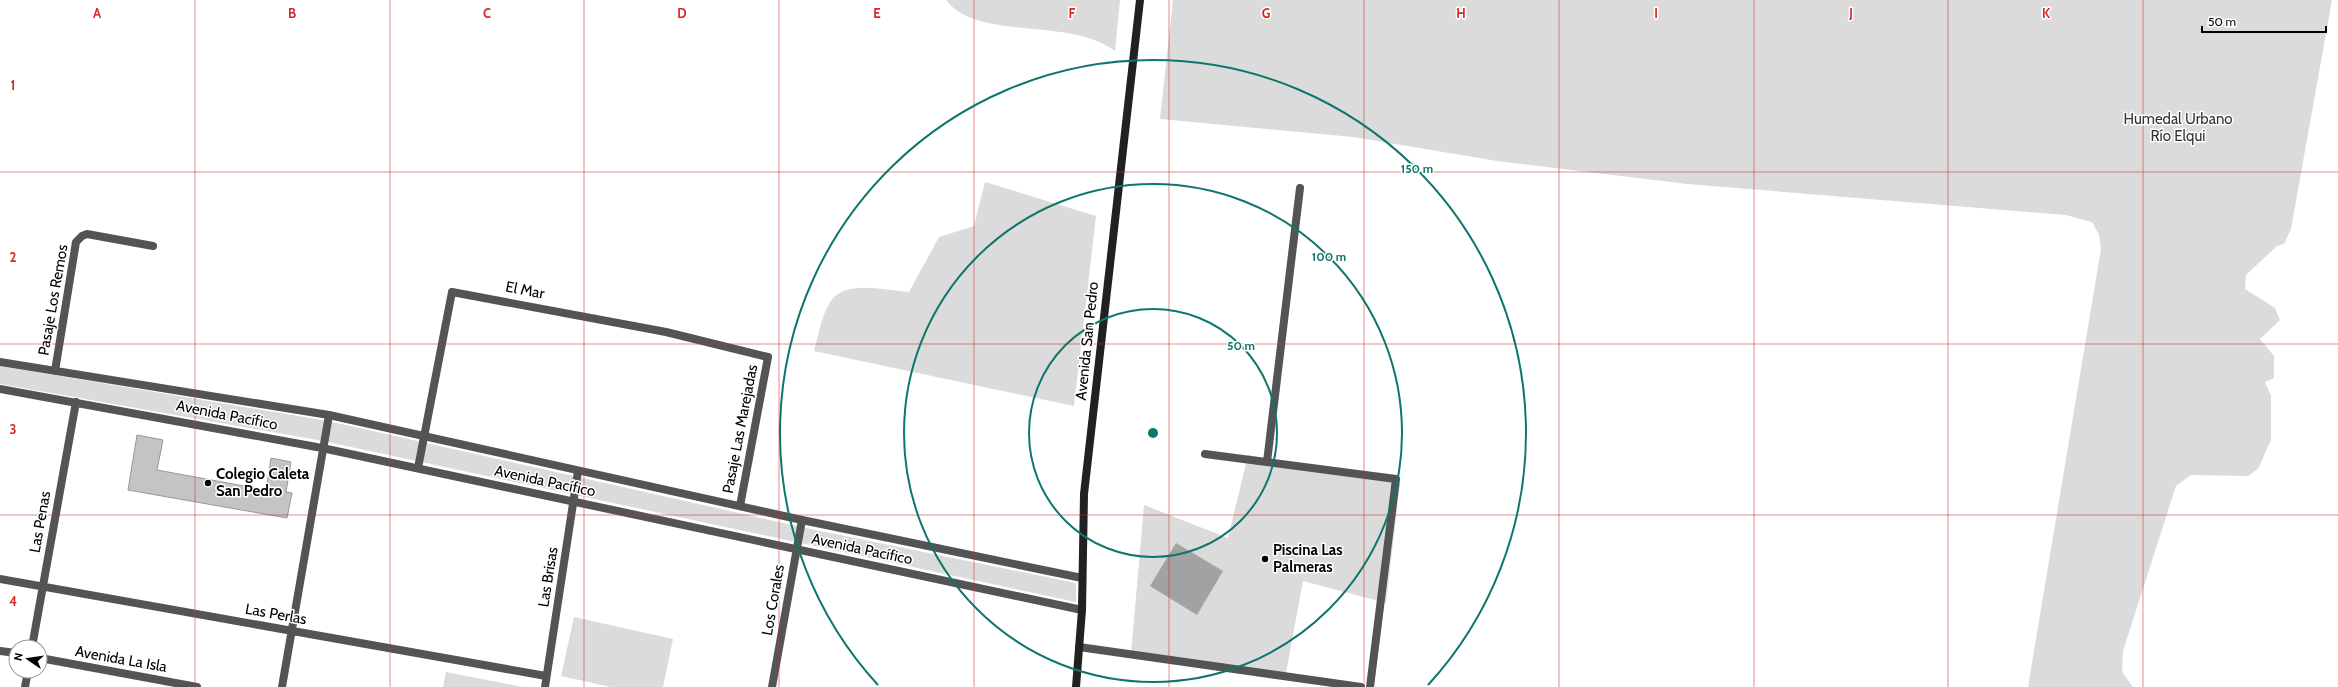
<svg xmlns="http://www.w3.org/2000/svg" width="2338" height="687" font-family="Cabin,sans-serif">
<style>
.green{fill:#dbdbdb}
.water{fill:#a2a2a2}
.building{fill:#c4c4c4;stroke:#989898}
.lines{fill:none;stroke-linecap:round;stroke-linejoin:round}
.lane{stroke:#545454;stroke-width:8}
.street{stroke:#545454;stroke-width:8}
.secondary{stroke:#212121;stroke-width:8}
.grid{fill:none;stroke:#d62828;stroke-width:1;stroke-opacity:0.55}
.ring{fill:none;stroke:#0f766e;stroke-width:2}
.poi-dot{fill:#000;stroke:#fff;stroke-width:1.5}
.labels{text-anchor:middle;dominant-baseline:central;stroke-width:3;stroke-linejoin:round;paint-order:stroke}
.park-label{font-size:15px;fill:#323232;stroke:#fff}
.street-label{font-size:15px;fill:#000;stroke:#fff}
.poi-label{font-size:15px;font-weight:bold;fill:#000;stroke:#fff;text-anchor:start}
.grid-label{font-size:13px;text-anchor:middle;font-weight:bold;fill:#d62828;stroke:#fff;stroke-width:3;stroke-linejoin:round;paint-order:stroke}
.centre{fill:#0f766e;stroke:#fff;stroke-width:2}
.ring-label{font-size:12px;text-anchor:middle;font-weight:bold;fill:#0f766e;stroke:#fff;stroke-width:3;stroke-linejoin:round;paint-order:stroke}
</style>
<rect width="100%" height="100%" fill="#fff"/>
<path class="green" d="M946 0H1120L1115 51C1069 16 978 42 946 0Z
M1173 0H2332L2291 229 2284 244 2277 246 2246 275 2245 289 2275 308 2280 320 2260 339 2274 356V378L2265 382 2271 396V440L2258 469 2248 476 2191 475 2176 486 2123 651 2122 672 2133 687H2028L2101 249 2099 235 2092 222 2066 215 1687 184 1497 161 1353 137 1160 119Z
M985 182 1096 216 1074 406 814 351C818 337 821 318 829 304 843 278 885 291 909 292L939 237 974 226Z
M0 366 328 421 801 527 1076 583V602L323 441 0 384Z
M1248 455 1400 484 1386 603 1303 581 1286 673 1131 654 1144 505 1228 538Z
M574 617 673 639 663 687H611L561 676Z
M446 672 523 687H443Z"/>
<path class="water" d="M1176 543 1223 571 1197 615 1150 586Z"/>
<path class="building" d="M137 435 163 440 157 470 266 490 271 458 291 462 286 492 292 493 287 518 128 490Z"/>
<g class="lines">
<path class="lane" d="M1205 454 1396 479 1370 687
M1267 462 1300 188
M1079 647 1361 687"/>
<path class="street" d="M0 362 329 415 802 520 1082 578
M55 371 76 242 82 236 87 234 153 246
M0 389 322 448 1082 610
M418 468 452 292 666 332 768 357 740 506
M0 579 546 676
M32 647 76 402
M0 651 16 653
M40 658 197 687
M25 687 28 671
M282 687 329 415
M545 687 578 471
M772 687 802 520"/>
<path class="secondary" d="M1076 687 1082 610 1084 494 1140 0"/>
</g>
<path class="grid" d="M195 0V687M390 0V687M584 0V687M779 0V687M974 0V687M1169 0V687M1364 0V687M1559 0V687M1754 0V687M1948 0V687M2143 0V687M0 172H2338M0 344H2338M0 515H2338"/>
<g class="ring">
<circle cx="1153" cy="433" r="124"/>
<circle cx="1153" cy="433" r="249"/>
<path d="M878 685A373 373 0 1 1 1428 685"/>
</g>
<g class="poi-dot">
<circle cx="208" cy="483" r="4"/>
<circle cx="1265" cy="559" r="4"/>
</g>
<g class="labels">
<g class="park-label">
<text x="2178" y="119">Humedal Urbano<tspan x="2178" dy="17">Río Elqui</tspan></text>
</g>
<g class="street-label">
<text transform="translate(525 290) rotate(11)">El Mar</text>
<text transform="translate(53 300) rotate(-80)">Pasaje Los Remos</text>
<text transform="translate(1087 341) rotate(-84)">Avenida San Pedro</text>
<text transform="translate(227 415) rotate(11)">Avenida Pacífico</text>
<text transform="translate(740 429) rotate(-79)">Pasaje Las Marejadas</text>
<text transform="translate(545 481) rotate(12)">Avenida Pacífico</text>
<text transform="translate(40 522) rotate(-80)">Las Penas</text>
<text transform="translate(862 549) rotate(12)">Avenida Pacífico</text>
<text transform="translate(548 577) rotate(-81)">Las Brisas</text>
<text transform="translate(773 600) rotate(-80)">Los Corales</text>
<text transform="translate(276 614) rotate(10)">Las Perlas</text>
<text transform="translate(121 659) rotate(10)">Avenida La Isla</text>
</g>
<g class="poi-label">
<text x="216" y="474">Colegio Caleta<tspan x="216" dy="17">San Pedro</tspan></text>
<text x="1273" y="550">Piscina Las<tspan x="1273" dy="17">Palmeras</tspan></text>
</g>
</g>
<g class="grid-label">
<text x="97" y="18">A</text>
<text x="292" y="18">B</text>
<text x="487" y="18">C</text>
<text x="682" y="18">D</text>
<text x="877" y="18">E</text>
<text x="1072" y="18">F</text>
<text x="1266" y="18">G</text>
<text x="1461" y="18">H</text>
<text x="1656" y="18">I</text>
<text x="1851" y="18">J</text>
<text x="2046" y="18">K</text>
<text x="13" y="90">1</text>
<text x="13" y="262">2</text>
<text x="13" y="434">3</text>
<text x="13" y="606">4</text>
</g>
<circle cx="1153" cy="433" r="6" class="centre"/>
<g class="ring-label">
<text x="1417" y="173">150 m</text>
<text x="1329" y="261">100 m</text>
<text x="1241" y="350">50 m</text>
</g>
<g transform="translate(28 659) rotate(283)"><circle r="19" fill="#ffffff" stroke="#999999"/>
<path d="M0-3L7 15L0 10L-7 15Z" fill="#000000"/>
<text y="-6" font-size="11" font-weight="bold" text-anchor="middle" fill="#000000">N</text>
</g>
<path d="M2202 26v6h124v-6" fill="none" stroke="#000000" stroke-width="2"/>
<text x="2208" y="26" font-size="12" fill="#000000" stroke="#ffffff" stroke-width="3" paint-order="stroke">50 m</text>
</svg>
